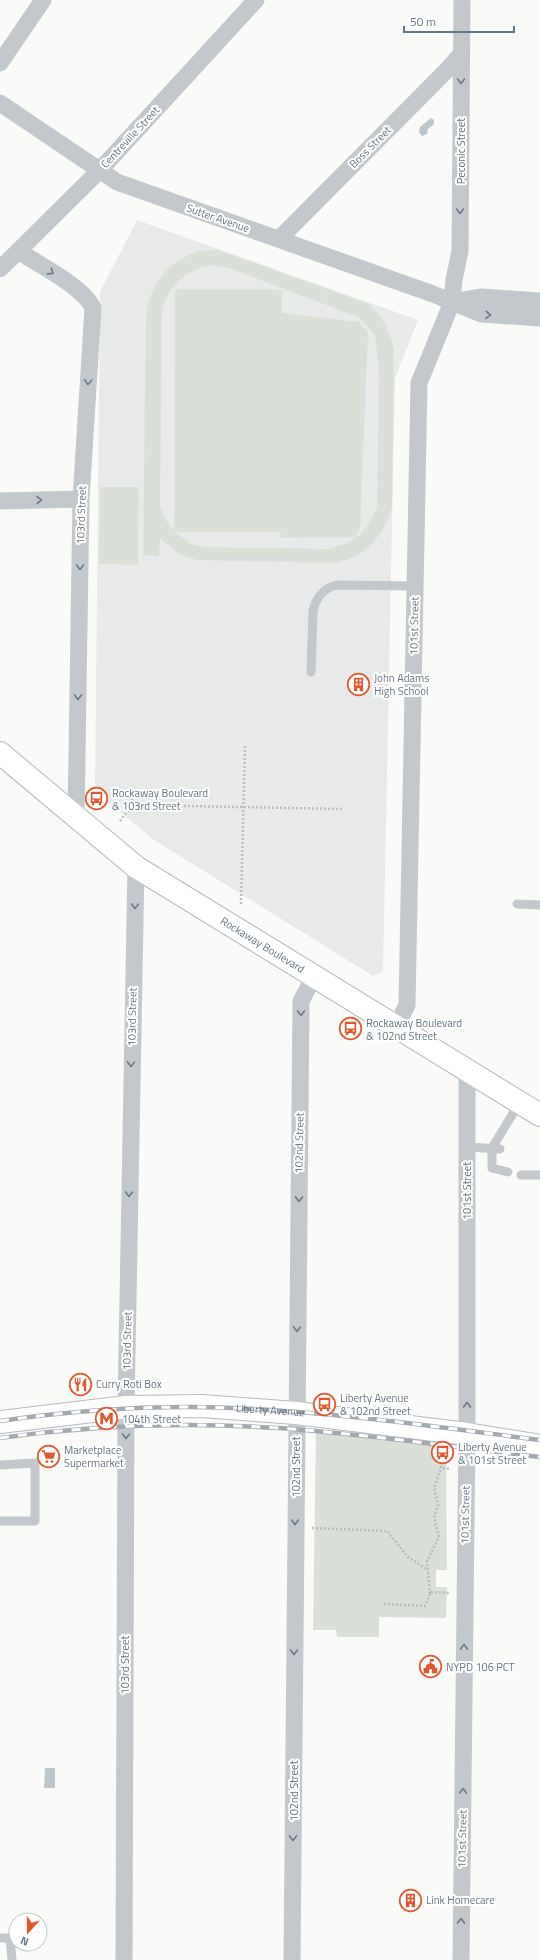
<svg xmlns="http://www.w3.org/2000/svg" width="540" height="1960" font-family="'Titillium Web',sans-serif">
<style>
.built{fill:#e8e9e9}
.green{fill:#dadfd7;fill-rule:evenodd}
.water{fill:#bbc7cb}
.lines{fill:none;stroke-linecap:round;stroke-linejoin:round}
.secondary-casing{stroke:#b3babf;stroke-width:24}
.primary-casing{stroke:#b5babe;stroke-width:24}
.path{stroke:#bbbfc2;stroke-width:2.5;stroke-dasharray:2 2;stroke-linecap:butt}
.lane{stroke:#c3c8cc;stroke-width:9}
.street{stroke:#c3c8cc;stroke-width:17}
.secondary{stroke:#fff;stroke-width:22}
.primary{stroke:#fff;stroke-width:22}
.rail-casing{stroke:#a2aab0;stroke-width:4.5}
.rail{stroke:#fff;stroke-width:3;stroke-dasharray:9;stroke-linecap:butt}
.oneway{stroke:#6a7a87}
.labels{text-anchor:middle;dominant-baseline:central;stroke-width:4;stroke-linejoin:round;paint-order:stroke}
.street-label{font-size:11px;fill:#657683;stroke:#fff}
.poi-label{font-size:11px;fill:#657683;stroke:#fff;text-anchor:start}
</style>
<rect width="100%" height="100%" fill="#fafaf8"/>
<path class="built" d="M137 220 418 320 395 378 383 971 373 976 154 840 95 791 100 292Z"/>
<path class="green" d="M218 250 369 304 376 311 386 325 394 349 392 507C384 536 366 556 336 563L198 560 180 555 160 538 159 556 143 555 146 316C150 279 179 248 218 250ZM213 265 229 268 358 317 375 335 379 367 377 507 370 522 360 535 346 544 326 549 202 547 191 544 175 532H281L280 538 355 537 360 528 368 332 359 322 282 313V290L175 289 174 531 165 519 160 507 162 311C168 285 187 269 213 265Z
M100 487H139L138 565 99 564Z
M316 1431 446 1446 447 1570H436V1587H447L446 1618 379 1617V1637H337L336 1630H313Z"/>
<path class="water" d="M431 118 434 120V124L428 129 427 134 422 136 419 132 420 127Z
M45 1768H55V1788H44Z"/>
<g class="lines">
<defs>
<path id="secondary" d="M0 1422 126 1407 202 1406 296 1413 467 1434 540 1446"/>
<g id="primary">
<path id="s1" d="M0 753 136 867 540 1115"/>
</g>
</defs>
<use href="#secondary" class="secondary-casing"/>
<use href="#primary" class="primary-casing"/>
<path class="path" d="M132 805V788
M120 821 132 805 343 809
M241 904 245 744
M442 1458 441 1468 451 1469
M312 1528 387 1531 408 1557 428 1570
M430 1594 427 1561 439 1537 434 1518 438 1505 434 1488 441 1468
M384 1604 425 1606 431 1592 450 1593"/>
<path class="lane" d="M311 672 313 611C316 597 323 589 336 585L415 586
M517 904 540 905
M467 1147 500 1149
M508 1172 492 1168V1148L520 1102
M521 1175H540
M0 1465 35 1463V1521H0
M0 1938H10L12 1960"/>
<path class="street" d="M0 63 43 0
M0 103 117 182 433 294 481 314 540 318
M279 239 447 70 461 54
M18 251C38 264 84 287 93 308L81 499 76 818
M0 269 100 170 256 0
M452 302 482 297 540 301
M0 501 81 499
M396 1027 407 1005 419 383 452 302 454 280 460 251 462 0
M124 1960 126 1407 136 867
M292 1960 301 1001 314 977
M461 1960 467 1434V1071"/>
<use href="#secondary" class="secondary"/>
<use href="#primary" class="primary"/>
<defs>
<g id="rail">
<path id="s2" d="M0 1421C84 1409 169 1404 254 1409 349 1414 445 1428 540 1440"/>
<path d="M0 1438C92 1425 186 1422 278 1428 366 1434 453 1447 540 1457"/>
</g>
</defs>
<use href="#rail" class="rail-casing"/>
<use href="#rail" class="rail"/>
</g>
<defs><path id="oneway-chevron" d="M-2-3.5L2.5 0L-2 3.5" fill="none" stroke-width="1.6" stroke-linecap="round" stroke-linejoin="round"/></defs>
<g class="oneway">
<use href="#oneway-chevron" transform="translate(461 81) rotate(90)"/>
<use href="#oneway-chevron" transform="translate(460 211) rotate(90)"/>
<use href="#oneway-chevron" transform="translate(51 272) rotate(33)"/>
<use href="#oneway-chevron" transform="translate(488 315) rotate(4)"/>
<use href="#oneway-chevron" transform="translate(88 382) rotate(93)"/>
<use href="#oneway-chevron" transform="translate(39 500) rotate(-1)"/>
<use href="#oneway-chevron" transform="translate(80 567) rotate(91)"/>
<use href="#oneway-chevron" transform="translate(78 697) rotate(91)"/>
<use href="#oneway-chevron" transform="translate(135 906) rotate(91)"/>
<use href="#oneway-chevron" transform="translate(301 1013) rotate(91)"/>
<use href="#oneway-chevron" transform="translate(131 1064) rotate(91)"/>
<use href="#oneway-chevron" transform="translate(129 1194) rotate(91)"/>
<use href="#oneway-chevron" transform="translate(299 1199) rotate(91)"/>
<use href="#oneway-chevron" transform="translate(297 1329) rotate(91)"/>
<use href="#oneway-chevron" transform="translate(467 1405) rotate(-90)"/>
<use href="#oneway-chevron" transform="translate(126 1436) rotate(90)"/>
<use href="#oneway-chevron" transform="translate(295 1522) rotate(90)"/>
<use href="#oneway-chevron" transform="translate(464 1647) rotate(-89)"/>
<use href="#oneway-chevron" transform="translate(294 1652) rotate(90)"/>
<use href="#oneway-chevron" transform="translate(463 1791) rotate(-89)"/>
<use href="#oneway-chevron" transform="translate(293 1838) rotate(90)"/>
<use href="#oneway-chevron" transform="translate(461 1921) rotate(-89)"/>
</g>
<defs>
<symbol id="building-ring" viewBox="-11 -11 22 22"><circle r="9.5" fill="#fff" stroke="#e4572e" stroke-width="1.5"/><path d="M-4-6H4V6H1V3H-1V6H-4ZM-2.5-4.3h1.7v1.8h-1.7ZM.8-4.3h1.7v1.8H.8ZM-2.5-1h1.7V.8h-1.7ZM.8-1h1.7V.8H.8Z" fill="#e4572e"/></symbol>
<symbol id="bus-ring" viewBox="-11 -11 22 22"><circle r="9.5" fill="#fff" stroke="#e4572e" stroke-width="1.5"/><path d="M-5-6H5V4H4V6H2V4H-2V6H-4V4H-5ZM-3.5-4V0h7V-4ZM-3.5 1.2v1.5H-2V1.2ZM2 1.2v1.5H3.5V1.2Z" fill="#e4572e"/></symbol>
<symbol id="restaurant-ring" viewBox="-11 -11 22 22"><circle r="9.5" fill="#fff" stroke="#e4572e" stroke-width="1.5"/><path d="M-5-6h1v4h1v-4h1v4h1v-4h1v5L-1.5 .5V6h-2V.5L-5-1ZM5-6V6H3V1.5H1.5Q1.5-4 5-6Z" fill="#e4572e"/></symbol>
<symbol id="metro-ring" viewBox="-11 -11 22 22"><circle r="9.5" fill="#fff" stroke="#e4572e" stroke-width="1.5"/><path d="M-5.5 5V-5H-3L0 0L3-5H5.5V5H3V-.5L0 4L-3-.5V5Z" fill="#e4572e"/></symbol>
<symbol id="supermarket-ring" viewBox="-11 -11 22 22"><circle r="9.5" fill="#fff" stroke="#e4572e" stroke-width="1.5"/><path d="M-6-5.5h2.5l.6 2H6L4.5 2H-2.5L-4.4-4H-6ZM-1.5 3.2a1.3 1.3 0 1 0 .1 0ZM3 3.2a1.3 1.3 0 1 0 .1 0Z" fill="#e4572e"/></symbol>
<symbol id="civic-ring" viewBox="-11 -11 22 22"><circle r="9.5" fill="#fff" stroke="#e4572e" stroke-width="1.5"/><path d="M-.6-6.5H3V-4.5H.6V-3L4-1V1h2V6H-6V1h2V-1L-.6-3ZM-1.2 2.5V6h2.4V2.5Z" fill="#e4572e"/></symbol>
</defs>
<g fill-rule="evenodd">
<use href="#building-ring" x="346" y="672" width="25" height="25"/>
<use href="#bus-ring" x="84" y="786" width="25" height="25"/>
<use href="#bus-ring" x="338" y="1016" width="25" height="25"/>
<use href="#restaurant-ring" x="68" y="1372" width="25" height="25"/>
<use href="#bus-ring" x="312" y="1392" width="25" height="25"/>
<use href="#metro-ring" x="94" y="1406" width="25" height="25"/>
<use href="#bus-ring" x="430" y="1440" width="25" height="25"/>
<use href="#supermarket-ring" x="36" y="1444" width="25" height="25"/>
<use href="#civic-ring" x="418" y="1654" width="25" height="25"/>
<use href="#building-ring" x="398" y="1888" width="25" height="25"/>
</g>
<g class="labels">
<g class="street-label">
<text transform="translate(130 137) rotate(-47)">Centreville Street</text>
<text transform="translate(370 147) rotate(-45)">Boss Street</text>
<text transform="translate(461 151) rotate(-90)">Peconic Street</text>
<text transform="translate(218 218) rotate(19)">Sutter Avenue</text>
<text transform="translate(81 515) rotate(-88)">103rd Street</text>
<text transform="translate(414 626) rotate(-89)">101st Street</text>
<text stroke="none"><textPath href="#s1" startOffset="326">Rockaway Boulevard</textPath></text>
<text transform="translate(132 1017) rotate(-89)">103rd Street</text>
<text transform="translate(299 1143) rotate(-89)">102nd Street</text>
<text transform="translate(467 1191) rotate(-90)">101st Street</text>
<text transform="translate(127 1341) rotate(-89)">103rd Street</text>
<text stroke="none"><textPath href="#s2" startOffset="271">Liberty Avenue</textPath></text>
<text transform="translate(296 1467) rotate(-90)">102nd Street</text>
<text transform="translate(465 1515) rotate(-89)">101st Street</text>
<text transform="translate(125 1665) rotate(-90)">103rd Street</text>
<text transform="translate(294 1791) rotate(-90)">102nd Street</text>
<text transform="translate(462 1839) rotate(-89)">101st Street</text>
</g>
<g class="poi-label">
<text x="374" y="678">John Adams<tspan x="374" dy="13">High School</tspan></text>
<text x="112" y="793">Rockaway Boulevard<tspan x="112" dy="13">&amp; 103rd Street</tspan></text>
<text x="366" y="1023">Rockaway Boulevard<tspan x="366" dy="13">&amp; 102nd Street</tspan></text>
<text x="96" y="1384">Curry Roti Box</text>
<text x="340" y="1398">Liberty Avenue<tspan x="340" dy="13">&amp; 102nd Street</tspan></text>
<text x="122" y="1419">104th Street</text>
<text x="458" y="1447">Liberty Avenue<tspan x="458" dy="13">&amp; 101st Street</tspan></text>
<text x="64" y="1450">Marketplace<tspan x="64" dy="13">Supermarket</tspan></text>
<text x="446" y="1667">NYPD 106 PCT</text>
<text x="426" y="1900">Link Homecare</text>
</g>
</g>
<g transform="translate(28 1932) rotate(201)"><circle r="19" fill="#ffffff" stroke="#c1c8cd"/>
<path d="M0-3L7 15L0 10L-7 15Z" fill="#e4572e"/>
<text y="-6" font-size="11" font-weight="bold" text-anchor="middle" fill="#657683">N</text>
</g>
<path d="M404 26v6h110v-6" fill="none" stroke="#657683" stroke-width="2"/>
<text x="410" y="26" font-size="12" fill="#657683" stroke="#ffffff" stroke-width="3" paint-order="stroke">50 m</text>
</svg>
